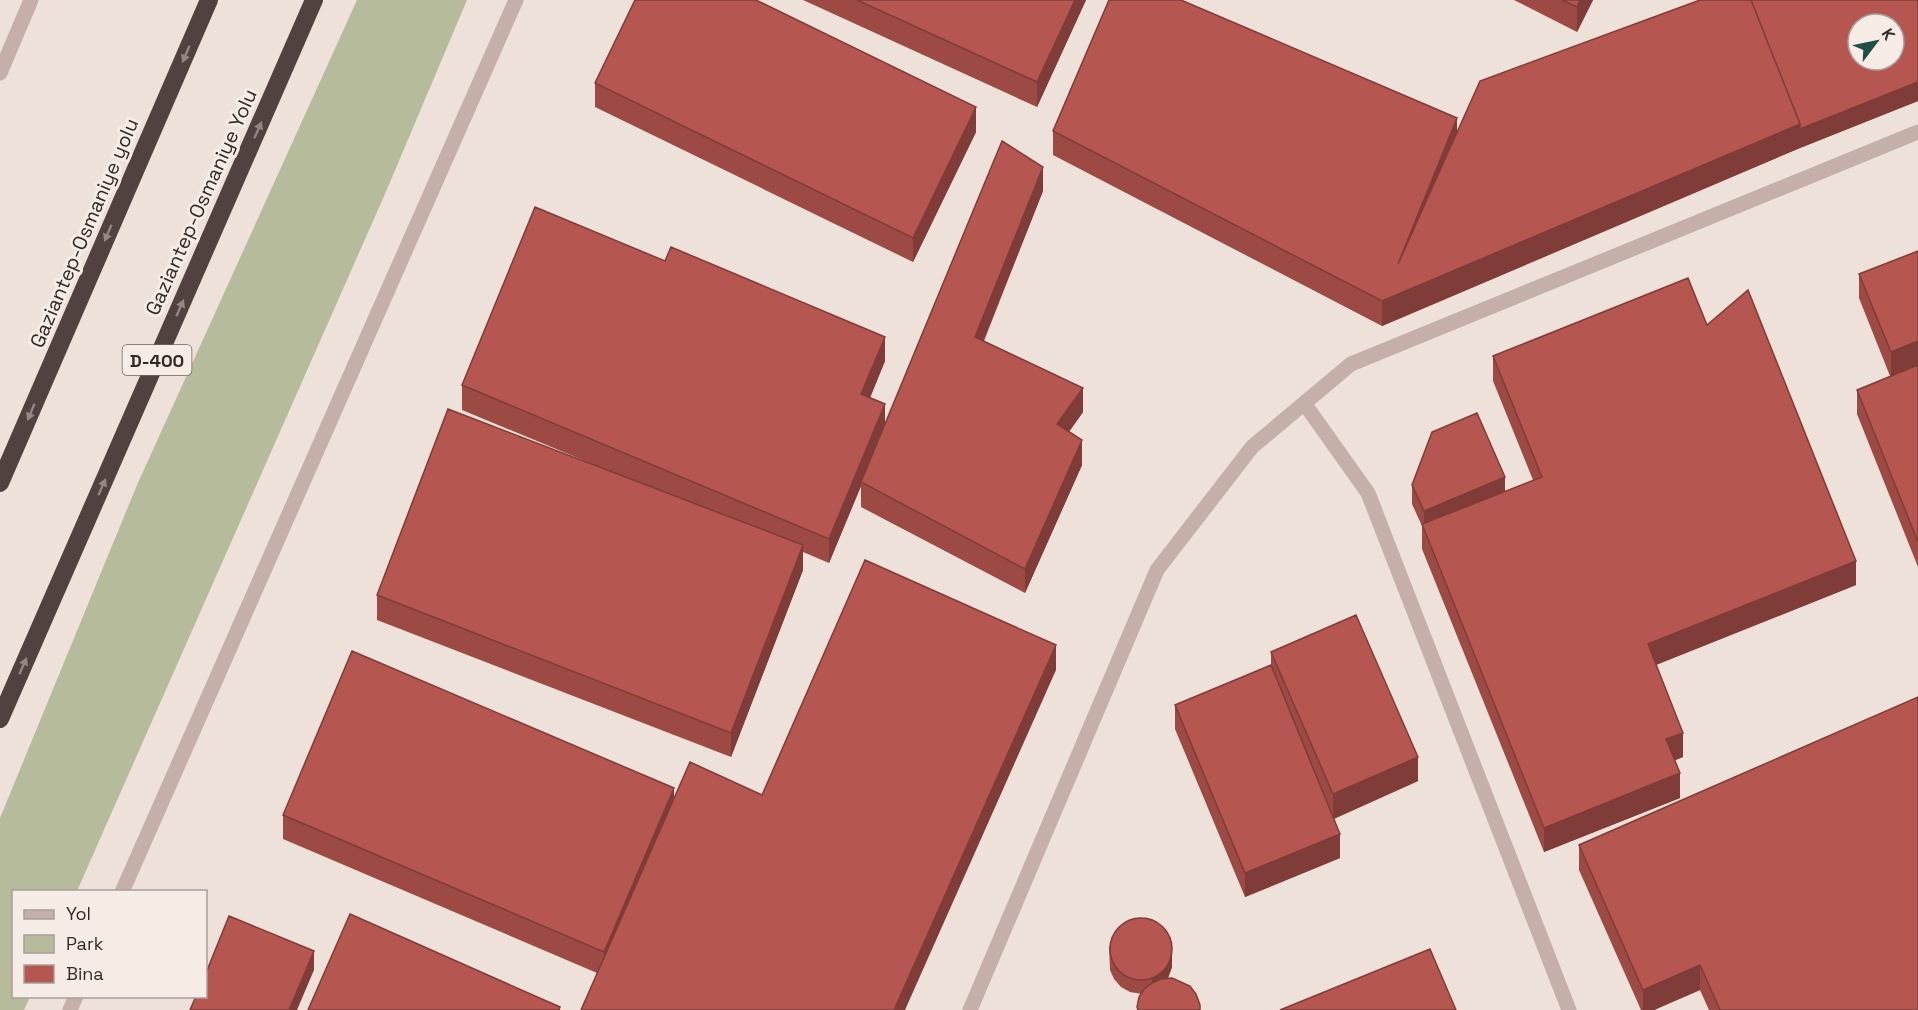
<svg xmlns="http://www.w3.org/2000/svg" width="1918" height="1010" font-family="'Space Grotesk',sans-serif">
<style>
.green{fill:#b6bb9c}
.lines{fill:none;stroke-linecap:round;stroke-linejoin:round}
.street{stroke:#c4b0a8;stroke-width:15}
.highway{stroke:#52423f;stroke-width:18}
.wall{fill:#9d4a45}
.shaded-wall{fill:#7f3c38}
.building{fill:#b65650;stroke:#7f3c38;stroke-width:1.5;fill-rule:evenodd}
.oneway{fill:#948682}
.labels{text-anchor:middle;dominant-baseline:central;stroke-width:6;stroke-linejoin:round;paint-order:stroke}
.shield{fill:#f6ece6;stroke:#6d6460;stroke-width:1.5}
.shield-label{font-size:18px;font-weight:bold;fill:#322927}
.street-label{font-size:20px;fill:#322927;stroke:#f6ece6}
</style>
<rect width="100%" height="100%" fill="#eee1da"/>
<path class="green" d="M357 0H467L385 194 77 891 14 892V996L30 997 24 1010H0V818L137 485Z"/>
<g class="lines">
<path class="street" d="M0 73 31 0
M1304 403 1368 493 1569 1010
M122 892 516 0
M70 1010 76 996
M970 1010 1157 570 1252 447 1351 364 1918 132"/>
<path class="highway" d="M0 483 209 0
M0 719 314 0"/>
</g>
<path class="wall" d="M803 0H1086L1037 107Z
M1514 0H1593L1577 32Z
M1918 0V101L1800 148 1382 326 1053 155V131H1457Z
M595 83 976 132 913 262 595 107Z
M1043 191 984 341 1083 412 1069 432 1082 465 1025 593 861 507V486L829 563 803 552V570L731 757 377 620V595L590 463 462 410V385L885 361 870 398 885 425Z
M1918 251V567L1857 414V390L1890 376 1859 298V274Z
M1707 325 1856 585 1656 665 1683 757 1675 760 1680 798 1544 852 1422 549V526L1412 504V485L1505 491 1533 480 1493 381V356Z
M1271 652 1418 781 1334 819 1340 858 1245 897 1175 729V705L1271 666Z
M1056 670 597 973 283 839V815L674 800 762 795Z
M1579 845 1918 1010H1709L1700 990 1654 1010H1641L1579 870Z
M1109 946 1172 967 1168 978 1200 1010H1137L1142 994 1130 992 1121 987 1114 979 1110 970Z"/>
<path class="shaded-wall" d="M1075 0H1086L1037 107V82Z
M1580 0H1593L1577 32V7Z
M1918 82V101L1800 148 1382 326V301L1800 124Z
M976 107V132L913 262V238Z
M1457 118V142L1398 264Z
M1043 167V191L975 361V337Z
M885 337V361L861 419V394Z
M1918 341V366L1891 377V352Z
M1083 388V412L1057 448V424Z
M885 404V429L861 482V486L829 563V539Z
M1082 440V465L1025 593V569Z
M1505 477V496L1424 530V511Z
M803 545V570L731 757V733Z
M1856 561V585L1648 668V644Z
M1056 645V670L905 1010H894Z
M1683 733V757L1666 764V739Z
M1418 757V781L1333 819V794Z
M1680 773V798L1544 852V828Z
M674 788V812L604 976V952Z
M1340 834V858L1245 897V873Z
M314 951V970L297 1010H289Z
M1172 954V967L1168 978 1161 986 1152 992V978Z
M1700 965V990L1654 1010H1643V990Z"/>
<path class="building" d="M635 0H756L976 107 913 238 595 83Z
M857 0H1075L1037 82Z
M1109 0H1181L1457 118 1398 264 1480 81 1700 0H1751L1800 124 1382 301 1053 131Z
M1562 0H1580L1577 7Z
M1751 0H1918V82L1800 129V124ZM1858 24H1894V60H1858Z
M1002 141 1043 167 975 337 1083 388 1057 424 1082 440 1025 569 861 482Z
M535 207 665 261 671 247 885 337 861 394 885 404 829 539 462 385Z
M1918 251V341L1891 352 1859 274Z
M1688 278 1707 325 1748 290 1856 561 1648 644 1683 733 1666 739 1680 773 1544 828 1422 524 1542 477 1493 356Z
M1918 365V542L1857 390Z
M448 409 803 545 731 733 377 595Z
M1477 413 1505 477 1424 511 1412 485 1432 432Z
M865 560 1056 645 894 1010H581L690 762 762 795Z
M1356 615 1418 757 1333 794 1271 652Z
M352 651 674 788 604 952 283 815Z
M1271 665 1340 834 1245 873 1175 705Z
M1918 697V1010H1720L1700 965 1643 990 1579 845Z
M350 914 560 1007 559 1010H308Z
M229 916 314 951 289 1010H190L196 996H206V973Z
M1110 949a31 31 0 1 1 62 0a31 31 0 1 1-62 0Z
M1430 949 1456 1010H1280Z
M1172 978 1190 986 1196 994 1200 1005V1010H1138L1137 1007 1139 997 1144 989 1152 983 1161 979Z"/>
<defs><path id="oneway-solid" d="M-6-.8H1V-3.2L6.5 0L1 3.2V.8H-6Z" transform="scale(1.5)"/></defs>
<g class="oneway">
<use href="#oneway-solid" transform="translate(186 54) rotate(113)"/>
<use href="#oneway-solid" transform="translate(258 130) rotate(-66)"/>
<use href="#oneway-solid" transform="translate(108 233) rotate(113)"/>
<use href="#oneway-solid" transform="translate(180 308) rotate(-66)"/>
<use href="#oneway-solid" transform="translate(31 412) rotate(113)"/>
<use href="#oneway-solid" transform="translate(102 487) rotate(-66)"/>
<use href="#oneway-solid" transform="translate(23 666) rotate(-66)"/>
</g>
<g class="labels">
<rect class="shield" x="122.5" y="345" width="69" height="30" rx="4.5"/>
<g class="shield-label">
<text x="157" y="360">D-400</text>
</g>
<g class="street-label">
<text transform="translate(201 202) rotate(-66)">Gaziantep-Osmaniye Yolu</text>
<text transform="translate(84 233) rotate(-67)">Gaziantep-Osmaniye yolu</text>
</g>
</g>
<rect x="12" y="890" width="195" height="108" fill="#f6ece6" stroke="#a89e9a" stroke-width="1.5"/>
<rect x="24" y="910" width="30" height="9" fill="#c4b0a8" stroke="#a89e9a" stroke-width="1.5"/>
<text x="66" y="920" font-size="18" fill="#322927">Yol</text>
<rect x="24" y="935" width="30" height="18" fill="#b6bb9c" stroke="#a89e9a" stroke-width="1.5"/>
<text x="66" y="950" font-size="18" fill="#322927">Park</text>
<rect x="24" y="965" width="30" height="18" fill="#b65650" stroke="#a89e9a" stroke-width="1.5"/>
<text x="66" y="980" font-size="18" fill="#322927">Bina</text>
<g transform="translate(1876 42) rotate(58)"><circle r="28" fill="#f6ece6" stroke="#a89e9a" stroke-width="1.5"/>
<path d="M0-4.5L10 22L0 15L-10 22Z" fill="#224e49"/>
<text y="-9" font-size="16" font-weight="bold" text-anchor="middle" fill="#322927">K</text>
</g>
</svg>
